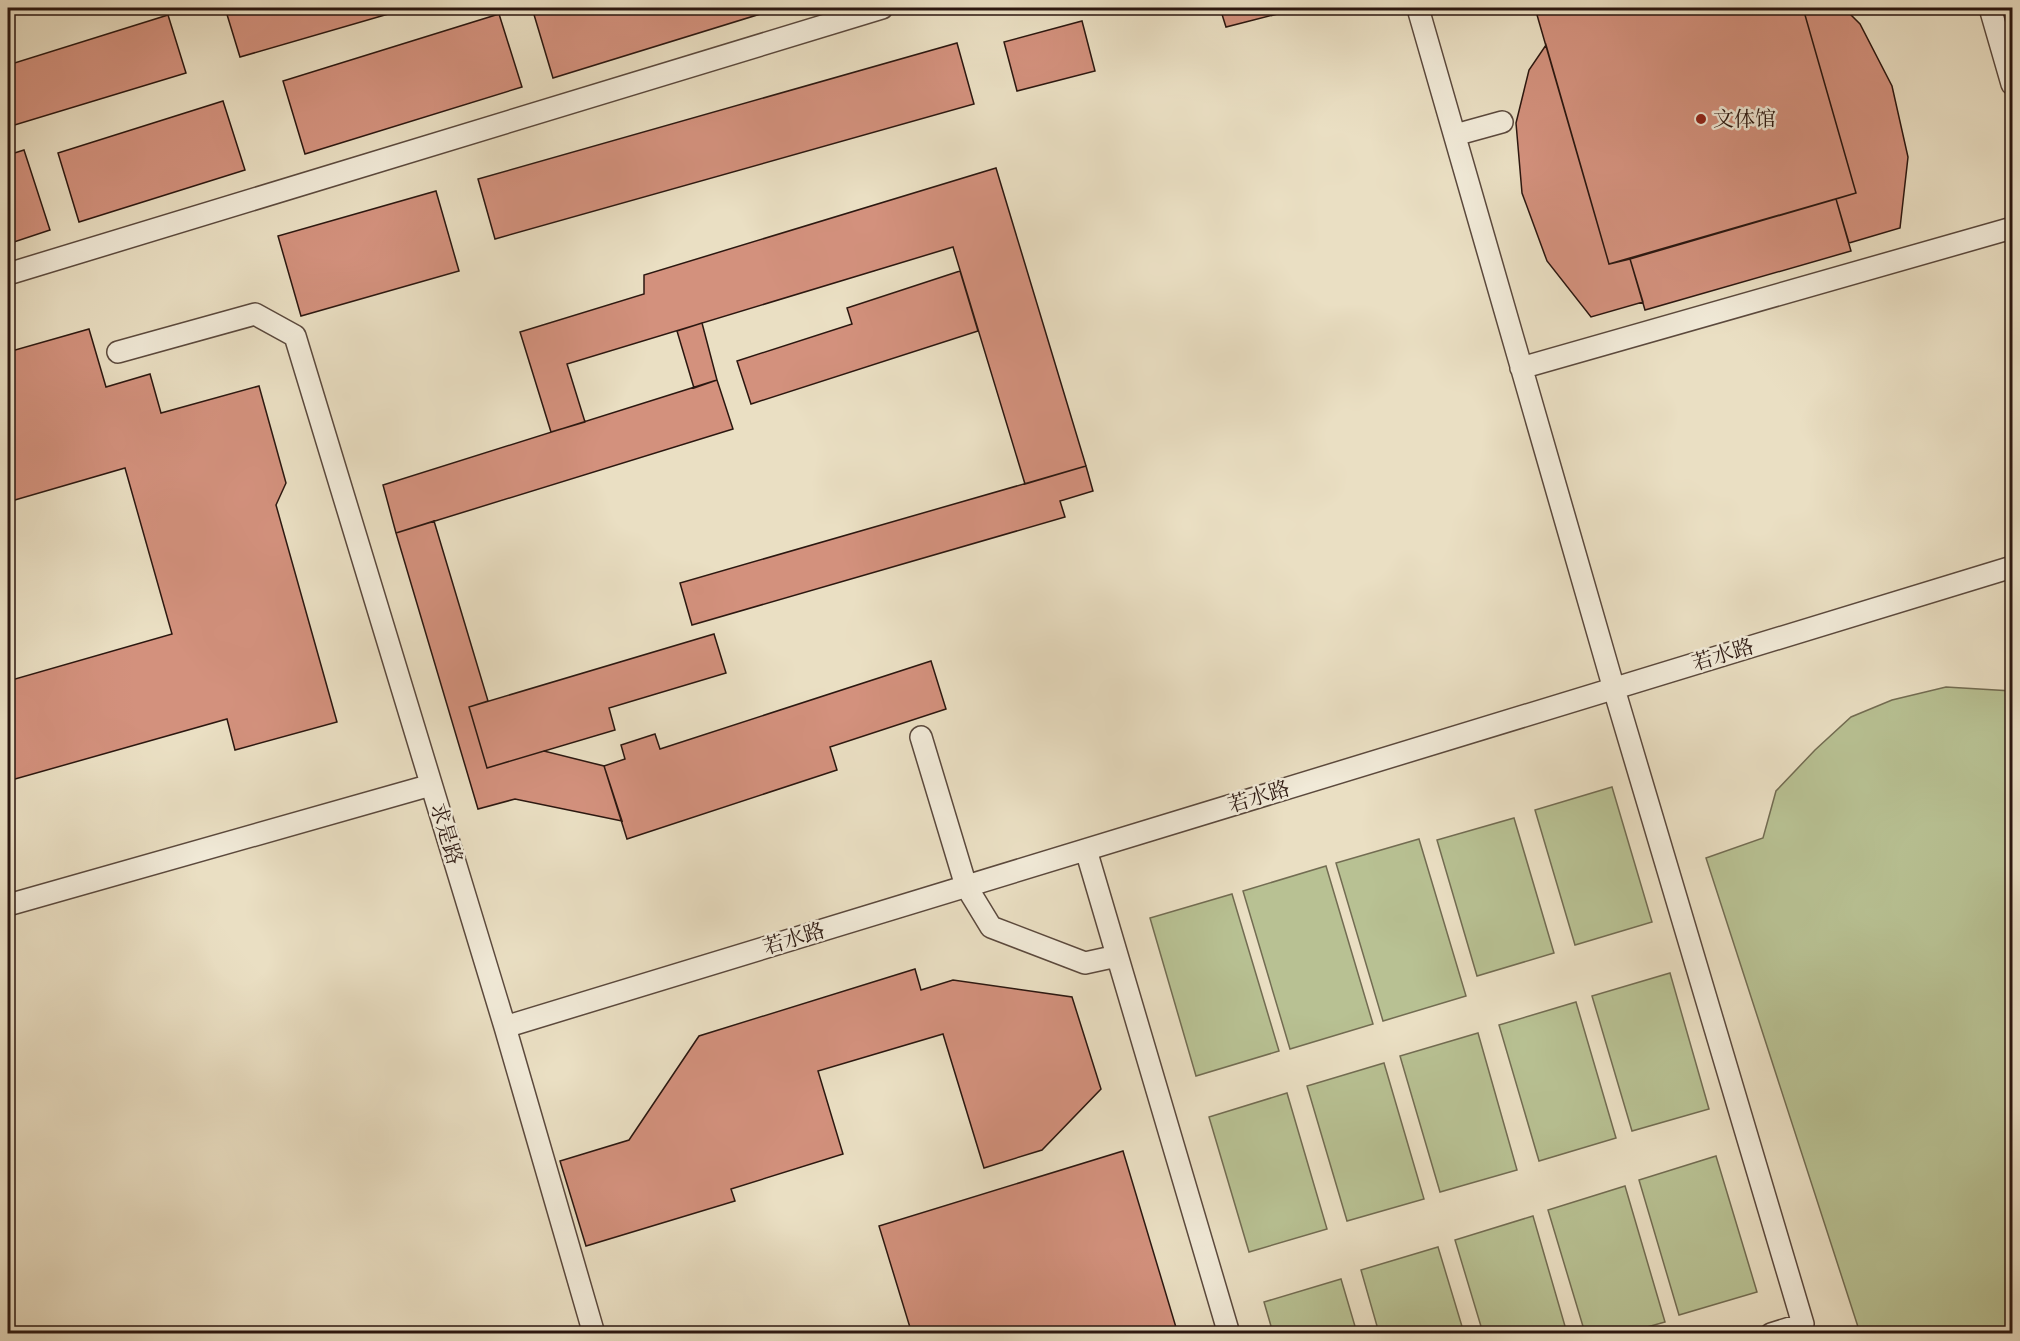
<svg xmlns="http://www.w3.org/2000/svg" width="2020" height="1341" font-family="'IM FELL Double Pica','Noto Serif SC',serif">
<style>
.green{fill:#b8c193;stroke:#726c52;stroke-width:1.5}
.building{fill:#d3917d;stroke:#2b1710;stroke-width:1.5}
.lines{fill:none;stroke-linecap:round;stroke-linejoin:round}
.service-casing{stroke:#5b493d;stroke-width:24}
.service{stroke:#f1ead8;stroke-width:21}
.poi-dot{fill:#8f2418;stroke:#f1ead8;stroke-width:2}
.labels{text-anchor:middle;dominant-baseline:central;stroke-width:5;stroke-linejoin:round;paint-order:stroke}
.poi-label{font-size:21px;fill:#2b1710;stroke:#f1ead8;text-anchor:start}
.street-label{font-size:21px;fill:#2b1710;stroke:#f1ead8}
</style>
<rect width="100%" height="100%" fill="#eadfc3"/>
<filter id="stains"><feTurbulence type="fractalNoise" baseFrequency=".00333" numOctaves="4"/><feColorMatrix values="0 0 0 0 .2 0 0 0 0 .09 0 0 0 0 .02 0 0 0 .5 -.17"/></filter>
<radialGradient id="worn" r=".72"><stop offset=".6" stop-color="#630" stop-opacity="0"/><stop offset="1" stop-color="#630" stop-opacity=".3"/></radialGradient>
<path class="green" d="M1946 687 2012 691V1333H1860L1706 858 1763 838 1776 791 1815 750 1851 717 1892 700Z
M1612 787 1652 922 1575 945 1535 810Z
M1514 818 1554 953 1477 976 1437 840Z
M1419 839 1466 996 1383 1021 1336 863Z
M1326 866 1373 1024 1290 1049 1243 891Z
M1232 894 1279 1051 1196 1076 1150 918Z
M1670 973 1709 1109 1632 1131 1592 996Z
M1576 1002 1616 1138 1539 1161 1499 1025Z
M1478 1033 1517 1170 1440 1192 1400 1056Z
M1384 1063 1424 1199 1347 1221 1307 1086Z
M1287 1093 1327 1229 1249 1252 1209 1117Z
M1716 1156 1757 1292 1679 1315 1639 1180Z
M1625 1186 1665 1322 1626 1333H1585L1548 1210Z
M1533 1216 1567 1333H1483L1455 1240Z
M1438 1247 1464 1333H1379L1361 1270Z
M1341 1279 1357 1333H1273L1264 1302Z"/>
<path class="building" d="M225 8H409L240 57Z
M532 8H769L770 11 553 78Z
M1220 8H1301L1226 27Z
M1535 8H1803L1856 193 1609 264Z
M1803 8H1844L1860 24 1892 86 1908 157 1900 228 1849 243 1836 199 1856 193Z
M499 14 522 87 305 154 283 81Z
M168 15 186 73 8 127V65Z
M1082 21 1095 71 1017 91 1004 42Z
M957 43 974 104 495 239 478 179Z
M1546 45 1609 264 1630 259 1643 302 1591 317 1547 261 1522 193 1516 123 1529 70Z
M223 101 245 170 79 222 58 153Z
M24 150 50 230 8 244V155Z
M996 168 1086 466 1025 484 953 247 567 364 585 422 551 432 520 332 644 294V275Z
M436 191 459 271 301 316 278 236Z
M1836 199 1851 251 1645 310 1630 259Z
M960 271 978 331 751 404 737 361 852 324 847 308Z
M702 323 717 380 694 388 677 331Z
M89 329 106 387 150 374 161 413 259 386 286 483 276 505 337 722 235 750 227 719 8 781V681L172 634 125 468 8 502V352Z
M717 380 733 429 396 533 383 485Z
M1086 466 1093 491 1060 501 1065 517 692 625 680 583Z
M434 521 488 701 469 707 487 768 544 751 604 766 622 821 515 799 478 809 396 533Z
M714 634 726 673 609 708 615 730 487 768 469 707Z
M931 661 946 709 830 747 837 770 627 839 604 766 625 759 621 745 655 734 660 749Z
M915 969 921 990 953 980 1072 997 1101 1089 1042 1150 984 1168 943 1034 818 1071 843 1154 731 1189 735 1201 586 1246 560 1161 629 1140 699 1036Z
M1123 1151 1178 1334H912L879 1226Z"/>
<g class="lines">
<defs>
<path id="service" d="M1990 8 2012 84
M1419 12 1614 689 1803 1324 1771 1334
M1455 135 1502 122
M8 274 882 8
M118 352 255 314 295 336 505 1027 594 1334
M1521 368 2012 228
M921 737 966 886 991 927 1085 963 1117 956
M1086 850 1229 1334
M8 905 431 785
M505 1027 2012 567"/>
</defs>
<use href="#service" class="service-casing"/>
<use href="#service" class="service"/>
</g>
<circle class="poi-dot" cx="1701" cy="119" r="6"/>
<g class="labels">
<g class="poi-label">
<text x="1713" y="119">文体馆</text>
</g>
<g class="street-label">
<text transform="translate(1723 655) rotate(-17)">若水路</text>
<text transform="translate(1259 797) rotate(-17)">若水路</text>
<text transform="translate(446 834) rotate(73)">求是路</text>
<text transform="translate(794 939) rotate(-17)">若水路</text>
</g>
</g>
<rect width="2020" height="1341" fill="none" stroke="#eadfc3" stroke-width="30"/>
<rect x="9" y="9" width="2002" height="1323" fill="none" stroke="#2b1710" stroke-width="3"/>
<rect x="15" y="15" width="1990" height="1311" fill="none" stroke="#2b1710" stroke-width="1.5"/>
<rect width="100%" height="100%" filter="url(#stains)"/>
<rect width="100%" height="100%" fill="url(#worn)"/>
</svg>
